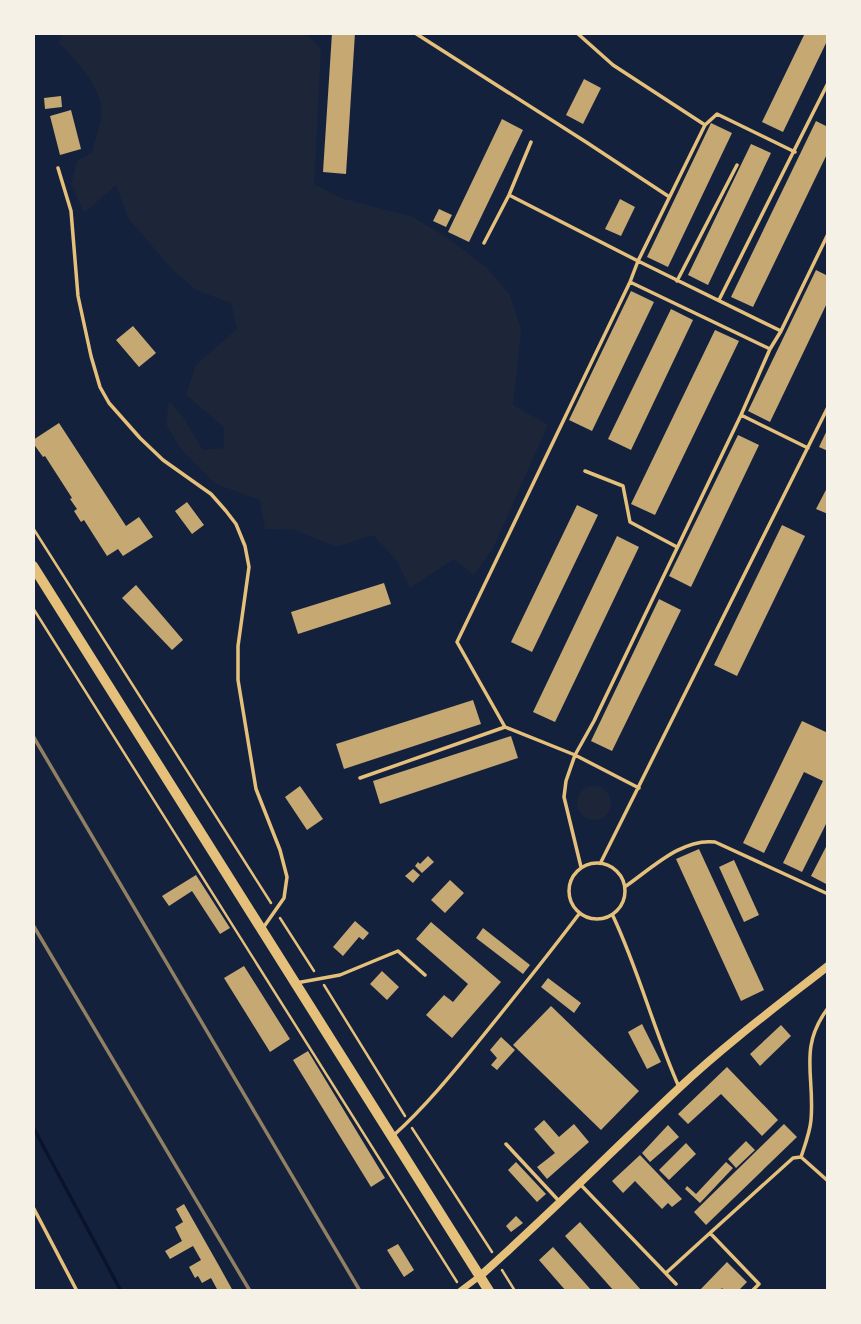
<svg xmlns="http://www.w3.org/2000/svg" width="861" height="1324" font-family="Jost,sans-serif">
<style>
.green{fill:#1d2539}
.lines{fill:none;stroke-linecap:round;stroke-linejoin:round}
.stream{stroke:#0b132b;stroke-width:3.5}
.building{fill:#c6a872}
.path{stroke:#e5c07b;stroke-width:2.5}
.service{stroke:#e5c07b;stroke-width:3.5}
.minor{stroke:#e5c07b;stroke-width:6}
.tertiary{stroke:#e5c07b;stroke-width:8}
.primary{stroke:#e5c07b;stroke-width:10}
.rail{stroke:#918062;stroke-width:3.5}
</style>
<rect width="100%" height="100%" fill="#14213d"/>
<path class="green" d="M62 33H305L321 49 314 184 341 198 413 217 452 241 487 268 510 295 521 330 513 405 548 425 493 548 474 575 454 559 410 588 397 561 373 535 336 547 296 530 265 529 260 500 216 484 181 449 166 424 169 401 183 417 203 450 224 448V427L186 395 196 365 237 329 231 303 196 290 173 270 128 218 116 185 84 213 71 183 78 160 92 153C95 139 104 118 101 103 95 81 75 58 59 43Z
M577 803a17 17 0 1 1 34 0a17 17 0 1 1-34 0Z"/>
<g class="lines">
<path class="stream" d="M33 1127 121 1291"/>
</g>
<path class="building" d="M332 33H355L346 174 323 172Z
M805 33H828V39L783 132 762 122Z
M584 79 601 88 583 124 566 115Z
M61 96 62 107 45 109 44 98Z
M71 110 81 149 60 155 50 116Z
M502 119 523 130 469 242 448 232Z
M816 121 828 127V152L753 307 731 297Z
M711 123 732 133 668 267 647 257Z
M751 144 771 153 708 285 688 275Z
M620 199 635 207 621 236 605 229Z
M439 209 452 215 446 227 433 221Z
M816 270 828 276V301L770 422 748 411Z
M631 291 654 302 592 431 569 420Z
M671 309 693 320 631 450 608 439Z
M133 326 156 353 139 367 116 340Z
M715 330 739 341 655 515 631 504Z
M59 423 126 526 139 517 153 537 123 556 118 549 107 556 84 520 81 522 74 511 77 509 70 499 72 498 45 456 43 457 33 443V440Z
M828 428V451L819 447Z
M738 435 759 445 691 587 669 576Z
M828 486V514L816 509Z
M187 502 204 525 192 534 175 511Z
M577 505 598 515 532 652 511 642Z
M782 525 805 536 737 676 714 665Z
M617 536 639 547 555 722 533 712Z
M384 583 391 604 298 634 291 612Z
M136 585 183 640 172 650 122 598Z
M659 599 681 610 612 751 591 741Z
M473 700 481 724 344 769 336 744Z
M802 721 828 733V820L802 872 783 863 823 781 804 772 764 853 743 843Z
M511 736 518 758 380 804 373 781Z
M300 786 323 819 307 830 285 797Z
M828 843V885L811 876Z
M699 849 764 990 741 1001 676 859Z
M428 856 434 862 422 873 415 866 418 862 420 864Z
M734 860 759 915 744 922 719 867Z
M413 869 420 875 413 883 405 876Z
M196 875 230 928 220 934 192 891 169 906 162 896Z
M450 880 464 893 445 913 431 900Z
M355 921 369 933 363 940 359 937 343 956 333 947Z
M431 922 501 982 452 1038 426 1015 444 995 453 1002 468 984 416 939Z
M483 928 530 965 523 974 476 938Z
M244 966 290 1039 270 1052 224 978Z
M382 971 399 987 387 1000 370 984Z
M548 978 581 1003 574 1013 541 987Z
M551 1006 639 1091 601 1130 513 1045Z
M642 1024 661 1062 647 1069 628 1032Z
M781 1025 791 1036 760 1066 750 1054Z
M501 1037 515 1050 497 1070 491 1065 497 1058 490 1050Z
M308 1051 385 1178 371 1187 293 1060Z
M727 1067 778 1120 762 1136 721 1094 688 1124 678 1114Z
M544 1120 559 1137 574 1124 589 1142 547 1179 537 1167 555 1153 534 1129Z
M784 1124 797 1137 706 1225 694 1212Z
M668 1125 679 1137 650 1162 642 1153Z
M746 1141 755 1150 736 1168 728 1159Z
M686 1143 696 1154 669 1180 659 1170Z
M640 1155 682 1199 672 1207 668 1203 662 1209 635 1181 623 1193 612 1181Z
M516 1162 546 1194 537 1202 508 1170Z
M726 1162 733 1168 700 1203 685 1189 687 1186 696 1194Z
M184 1204 218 1264 233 1291H218L211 1278 202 1283 198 1276 195 1278 189 1267 201 1260 193 1246 170 1259 165 1251 182 1241 175 1227 183 1222 176 1209Z
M516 1216 523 1223 511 1232 506 1226Z
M580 1222 642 1291H614L565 1236Z
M398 1244 414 1270 404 1277 387 1250Z
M553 1247 592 1291H566L539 1260Z
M727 1262 747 1282 738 1291H725L722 1288 720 1291H699Z"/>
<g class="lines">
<path class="path" d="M33 528 271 903
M33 608 457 1282
M280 918 314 971
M324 985 405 1116
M412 1128 492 1252
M502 1270 515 1291"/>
<path class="service" d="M415 33 586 142 668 196
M577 33 613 65 705 125 638 261 781 331 770 349 630 282
M705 125 717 114 795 152
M58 168 71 211 78 296 91 356 100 387 109 403 140 438 163 460 211 494 226 511 236 524 245 546 249 567 238 646V680L256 789 280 850 287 877 284 898 263 928
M509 195 638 261 630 282 457 642 505 727 575 755 566 781 564 797 581 867
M484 243 509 195 531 142
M677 281 737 165
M719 300 828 83
M781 331 828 234
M741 415 808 448
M585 471 623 486 630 522 677 547
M360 778 505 727
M639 788 575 755 594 721 741 415 770 349
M601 862 828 407
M569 891a28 28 0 1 1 56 0a28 28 0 1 1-56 0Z
M626 886C652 868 682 838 715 842L828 894
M613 916C639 971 654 1031 679 1087
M296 983 340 975 398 951 425 975
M394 1135C425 1107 451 1075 478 1042 512 1000 546 958 579 914
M506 1144 559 1201
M801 1157C805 1145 810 1132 811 1120 815 1075 798 1048 828 1008
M580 1184 676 1284
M33 1207 77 1291
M710 1233 793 1158 801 1157 828 1181
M666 1273 710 1233 759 1284 752 1291"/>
<path class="minor" d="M460 1291 480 1276"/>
<path class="tertiary" d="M480 1276C548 1216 612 1151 679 1088 726 1044 777 1006 828 966"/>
<path class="primary" d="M33 566 489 1291"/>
<path class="rail" d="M33 736 360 1291
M33 925 250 1291"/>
</g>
<rect width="861" height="1324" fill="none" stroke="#f6f1e7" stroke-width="70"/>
</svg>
